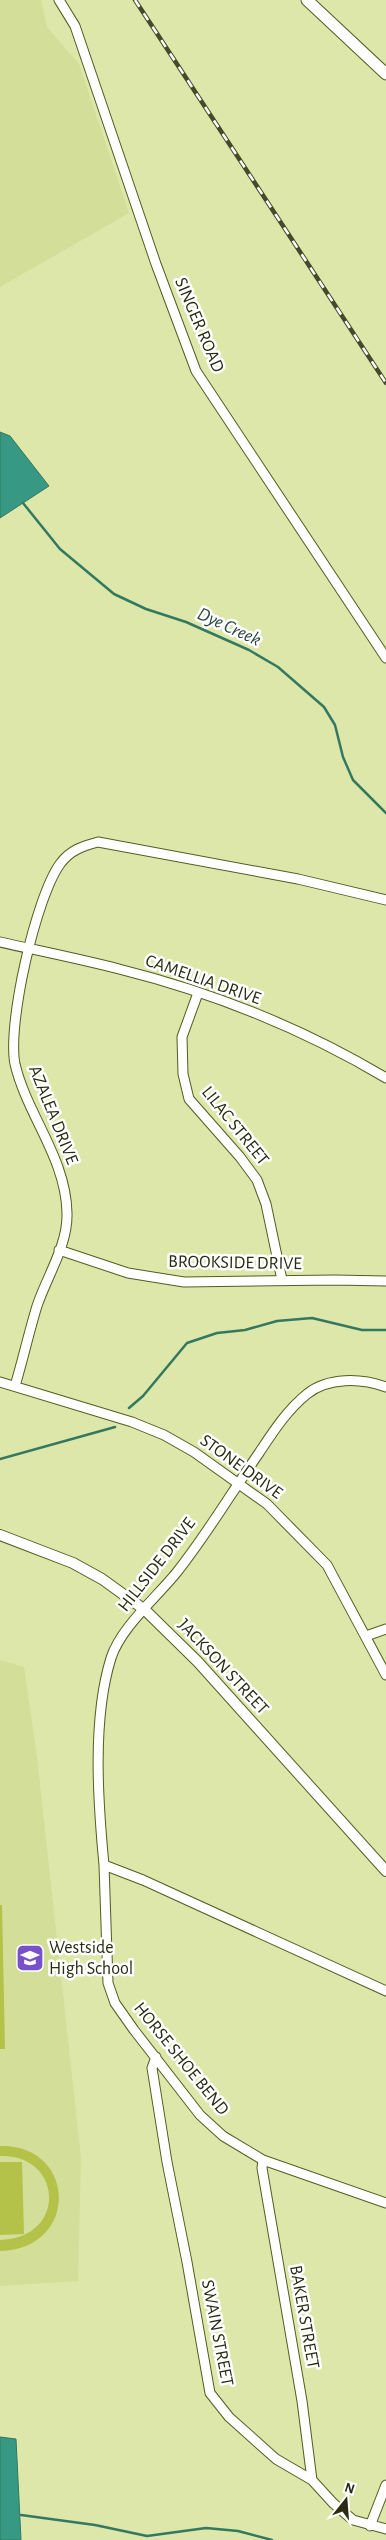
<svg xmlns="http://www.w3.org/2000/svg" width="386" height="2540" font-family="'Alegreya Sans',sans-serif">
<style>
.built{fill:#d3de98}
.green{fill:#b4c24a}
.water{fill:#379983;stroke:#337861}
.lines{fill:none;stroke-linecap:round;stroke-linejoin:round}
.stream{stroke:#337861;stroke-width:2.5}
.minor-casing{stroke:#555c22;stroke-width:11}
.tertiary-casing{stroke:#555c22;stroke-width:12}
.secondary-casing{stroke:#555c22;stroke-width:13}
.minor{stroke:#fff;stroke-width:9}
.tertiary{stroke:#fff;stroke-width:10}
.secondary{stroke:#fff;stroke-width:11}
.rail-casing{stroke:#464a2b;stroke-width:4.5}
.rail{stroke:#fff;stroke-width:2.5;stroke-dasharray:8;stroke-linecap:butt}
.labels{text-anchor:middle;dominant-baseline:central;stroke-width:5;stroke-linejoin:round;paint-order:stroke}
.street-label{font-size:18px;fill:#292c13;stroke:#fff}
.poi-label{font-size:18px;fill:#292c13;stroke:#fff;text-anchor:start}
.water-label{font-size:19px;font-style:italic;fill:#29463e;stroke:#fff}
</style>
<rect width="100%" height="100%" fill="#dde7a9"/>
<path class="built" d="M0 0H41L47 27 79 64 129 213 0 287Z
M0 1660 24 1667 37 1757 81 2158 78 2281 0 2286Z"/>
<path class="green" d="M0 1905H2L5 2049H0Z
M0 2146C77 2144 80 2249 0 2251V2240C67 2239 64 2154 0 2156Z
M0 2162H22L24 2234 0 2235Z"/>
<path class="water" d="M0 432 10 436 49 486 0 518Z
M0 2437 16 2439 21 2540H0Z"/>
<g class="lines">
<path class="stream" d="M23 503 60 549 114 594 146 609 186 622 249 650 278 667 324 707 335 725 343 757 353 780 386 813
M129 1408 143 1396 187 1343 217 1333 245 1330 277 1321 312 1318 362 1330H386
M0 1459 115 1427
M21 2515 95 2525 147 2536 206 2528 238 2531 272 2540"/>
<defs>
<path id="minor" d="M59 0 75 26 156 264 196 371 386 658
M0 942C40 951 80 959 119 969 211 992 304 1029 386 1078
M198 993 182 1037 183 1074 189 1099 240 1157 257 1180 266 1204 282 1280
M59 1250 128 1273 184 1282 335 1280 386 1281
M0 1382 132 1422 164 1435 194 1452 267 1504 327 1565 386 1675
M15 1386C23 1359 29 1332 37 1306 47 1276 68 1245 67 1213 66 1158 27 1115 15 1064 7 1024 36 897 60 864 70 850 83 846 98 842L298 879 386 900
M366 1636 386 1629
M104 1865C98 1802 92 1719 111 1658 121 1627 157 1597 177 1572 207 1534 232 1492 259 1453 273 1432 287 1410 307 1394 328 1377 361 1378 386 1387
M386 1991 143 1880 104 1865 108 1983 115 2003 134 2030 200 2115 223 2136 263 2160 386 2203
M156 2057 152 2068 167 2162 187 2262 210 2393 229 2417 276 2459 312 2480 333 2503 353 2520 386 2529
M263 2160 262 2168 302 2401 312 2480
M370 2526 386 2485"/>
<path id="tertiary" d="M0 1535 73 1563 102 1579 145 1610 198 1662 386 1871"/>
<path id="secondary" d="M307 0 386 74"/>
</defs>
<use href="#minor" class="minor-casing"/>
<use href="#tertiary" class="tertiary-casing"/>
<use href="#secondary" class="secondary-casing"/>
<use href="#minor" class="minor"/>
<use href="#tertiary" class="tertiary"/>
<use href="#secondary" class="secondary"/>
<defs>
<path id="rail" d="M135 0 386 383"/>
</defs>
<use href="#rail" class="rail-casing"/>
<use href="#rail" class="rail"/>
</g>
<defs>
<symbol id="school-square" viewBox="-11 -11 22 22"><rect x="-9" y="-9" width="18" height="18" rx="4" fill="#7850c9" stroke="#fff"/><path d="M0-5L7-2L0 1L-7-2ZM-4 1L0 2.5L4 1V4Q0 6-4 4Z" fill="#fff"/></symbol>
</defs>
<g fill-rule="evenodd">
<use href="#school-square" x="14" y="1942" width="32" height="32"/>
</g>
<g class="labels">
<g class="street-label">
<text transform="translate(199 325) rotate(67)">SINGER ROAD</text>
<text transform="translate(203 980) rotate(19)">CAMELLIA DRIVE</text>
<text transform="translate(53 1115) rotate(68)">AZALEA DRIVE</text>
<text transform="translate(235 1126) rotate(51)">LILAC STREET</text>
<text transform="translate(235 1263) rotate(1)">BROOKSIDE DRIVE</text>
<text transform="translate(241 1467) rotate(36)">STONE DRIVE</text>
<text transform="translate(157 1565) rotate(-52)">HILLSIDE DRIVE</text>
<text transform="translate(223 1667) rotate(47)">JACKSON STREET</text>
<text transform="translate(181 2059) rotate(51)">HORSE SHOE BEND</text>
<text transform="translate(304 2317) rotate(80)">BAKER STREET</text>
<text transform="translate(217 2333) rotate(79)">SWAIN STREET</text>
</g>
<g class="poi-label">
<text x="49" y="1948">Westside<tspan x="49" dy="21">High School</tspan></text>
</g>
<g class="water-label">
<text transform="translate(229 627) rotate(25)">Dye Creek</text>
</g>
</g>
<g transform="translate(346 2500) rotate(17)" stroke="#ffffff" stroke-width="4" paint-order="stroke">
<path d="M0-4L9 19L0 12L-9 19Z" fill="#292c13"/>
<text y="-8" font-size="14" font-weight="bold" text-anchor="middle" fill="#292c13">N</text>
</g>
</svg>
